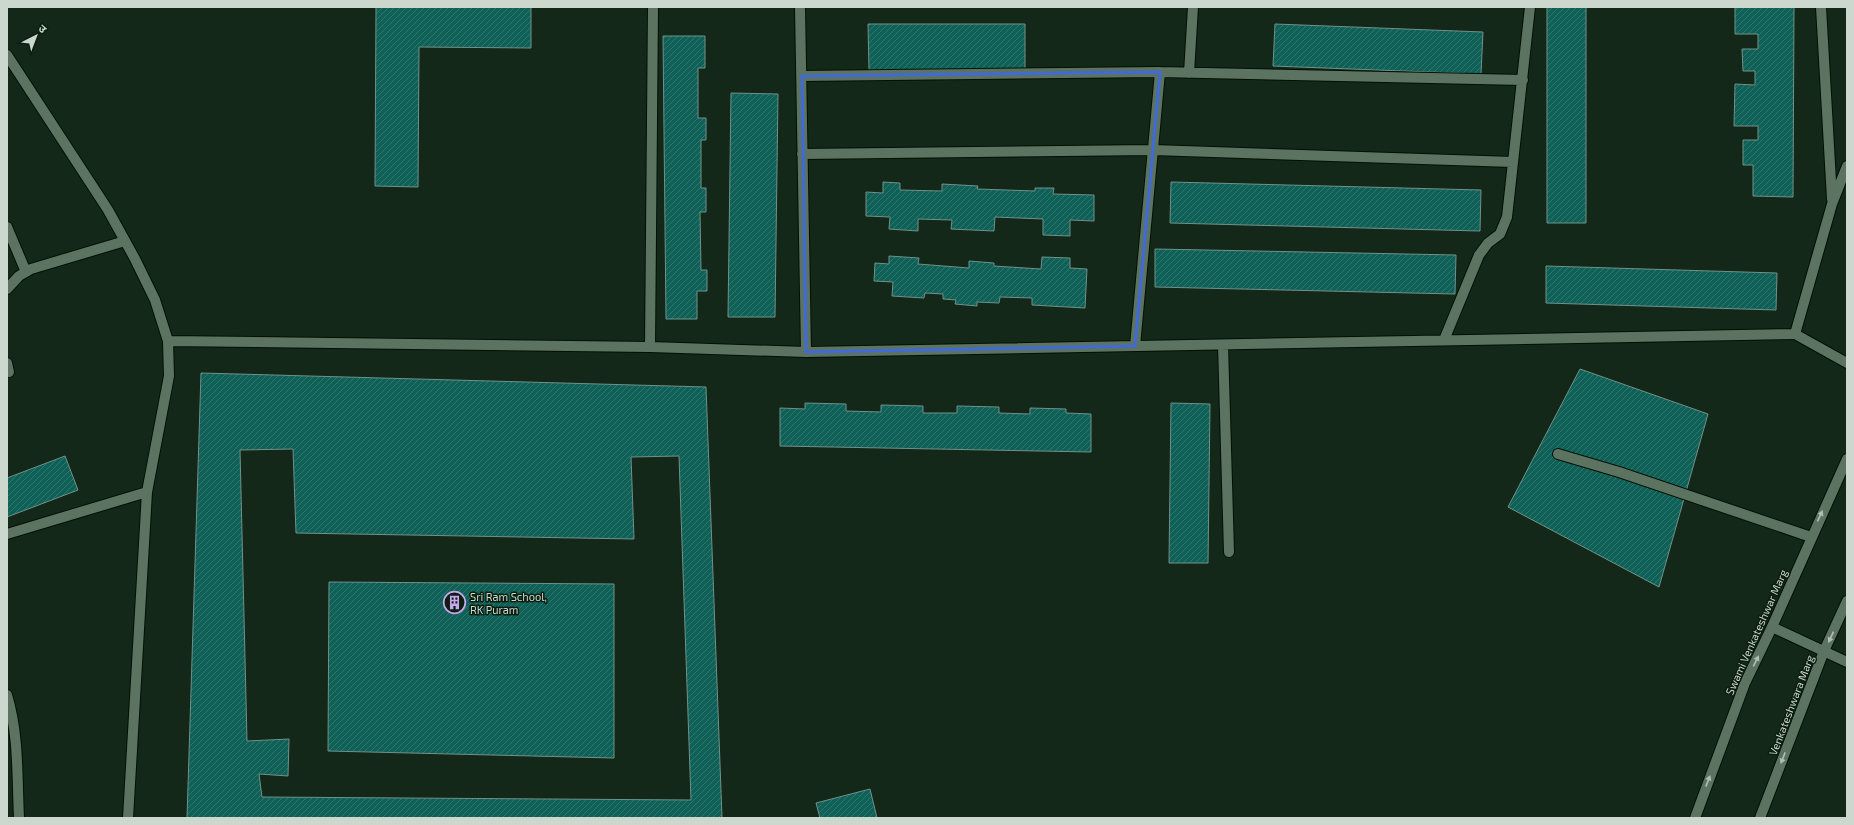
<svg xmlns="http://www.w3.org/2000/svg" width="1854" height="825" font-family="'Exo 2','Noto Sans Devanagari',sans-serif">
<style>
.building{fill:url(#building-hatch);stroke:#70918b;fill-rule:evenodd}
.lines{fill:none;stroke-linecap:round;stroke-linejoin:round}
.lane-casing{stroke:#011104;stroke-width:12}
.street-casing{stroke:#011104;stroke-width:12}
.secondary-casing{stroke:#011104;stroke-width:12}
.lane{stroke:#5d7361;stroke-width:10}
.street{stroke:#5d7361;stroke-width:10}
.secondary{stroke:#5d7361;stroke-width:10}
.oneway{fill:#b0bfb3}
.marked{fill:none;stroke:#406ad6;stroke-width:3;stroke-linejoin:round}
.labels{text-anchor:middle;dominant-baseline:central;stroke-width:3;stroke-linejoin:round;paint-order:stroke}
.poi-label{font-size:11px;fill:#ccd8ce;stroke:#0b1e10;text-anchor:start}
.street-label{font-size:11px;fill:#ccd8ce;stroke:#0b1e10}
</style>
<defs>
<pattern id="building-hatch" width="6" height="6" patternUnits="userSpaceOnUse"><rect width="6" height="6" fill="#0f6056"/><path d="M-1 1l2-2M0 6l6-6M5 7l2-2" fill="none" stroke="#31766d"/></pattern>
</defs>
<rect width="100%" height="100%" fill="#142819"/>
<path class="building" d="M376 7H531V48L419 47 418 187 375 186Z
M1547 7H1586V223H1547Z
M1735 7H1794L1793 197 1753 196V165H1743V140H1758V126H1734L1735 84 1755 85V71H1743L1742 49H1758V34H1735Z
M868 24H1025V70H869Z
M1275 24 1483 32 1481 74 1273 66Z
M663 36H705V68H698V118H706V140H701V188H706V212H700L701 270H707V291H697V319H666Z
M731 93 778 94 775 317H728Z
M883 182 900 183V190L942 191V184L978 186 977 189 1035 191V188H1054L1053 194 1094 195V221L1070 220V236L1043 235V219L995 217 994 231 951 229 952 220 918 219V231L889 229 890 217 866 216V192L883 193Z
M1171 182 1481 190 1480 231 1170 223Z
M1155 249 1456 255 1455 294 1155 287Z
M889 256 919 258 918 264 969 268V261L994 263V266L1041 269 1042 257 1070 258V268L1087 269 1085 308 1032 305V298L1000 297 999 303 977 302V306L955 304 956 300 943 299V294L925 293 924 298 892 296 893 282 874 281 875 263 889 264Z
M1546 266 1777 273 1776 310 1546 303Z
M1580 369 1708 414 1659 587 1508 507Z
M201 373 706 387 722 818H187Z
M805 403 846 404V411L881 412V405L923 406V413H957V406L999 407V413L1030 414V408L1066 409V413L1091 414V452L780 446V408L805 409Z
M1171 403 1210 404 1208 563H1169Z
M293 449 296 533 634 539 631 457 679 456 691 800 262 797 259 774 288 776 289 739 247 741 240 450ZM329 582 614 584V758L328 751Z
M65 456 78 490 7 517V478Z
M870 789 877 818H820L816 803Z"/>
<g class="lines">
<defs>
<path id="lane" d="M7 227 26 272
M7 289 19 276 31 269 125 241
M1795 334 1847 363
M7 363 9 372"/>
<path id="street" d="M800 7 806 352
M1821 7 1832 199
M7 55 108 210 135 259 155 300 168 341 169 376 147 492 128 818
M1189 73 1193 7
M802 76 1160 72 1523 80
M802 154 1153 150 1513 162
M1444 340 1479 255 1488 243 1500 234 1507 217 1530 7
M168 341 650 347 806 352 1795 334 1832 204 1847 166
M1223 345 1229 552
M1135 346 1160 72
M650 347 653 7
M1558 454 1619 472 1811 537
M7 534 147 492
M1772 627 1847 662
M7 695C19 735 17 777 19 818"/>
<path id="secondary" d="M1695 818 1745 683 1772 627 1847 459
M1760 818 1824 651 1847 601"/>
</defs>
<use href="#lane" class="lane-casing"/>
<use href="#street" class="street-casing"/>
<use href="#secondary" class="secondary-casing"/>
<use href="#lane" class="lane"/>
<use href="#street" class="street"/>
<use href="#secondary" class="secondary"/>
</g>
<defs><path id="oneway-solid" d="M-6-.8H1V-3.2L6.5 0L1 3.2V.8H-6Z"/></defs>
<g class="oneway">
<use href="#oneway-solid" transform="translate(1820 516) rotate(-65)"/>
<use href="#oneway-solid" transform="translate(1831 637) rotate(115)"/>
<use href="#oneway-solid" transform="translate(1756 661) rotate(-64)"/>
<use href="#oneway-solid" transform="translate(1783 758) rotate(111)"/>
<use href="#oneway-solid" transform="translate(1708 781) rotate(-69)"/>
</g>
<path class="marked" d="M1160 72 1135 346 806 352 802 76Z"/>
<defs>
<symbol id="building-ring" viewBox="-11 -11 22 22"><circle r="9.5" fill="#0b1e10" stroke="#c9a5ee" stroke-width="1.5"/><path d="M-4-6H4V6H1V3H-1V6H-4ZM-2.5-4.3h1.7v1.8h-1.7ZM.8-4.3h1.7v1.8H.8ZM-2.5-1h1.7V.8h-1.7ZM.8-1h1.7V.8H.8Z" fill="#c9a5ee"/></symbol>
</defs>
<g fill-rule="evenodd">
<use href="#building-ring" x="442" y="590" width="25" height="25"/>
</g>
<g class="labels">
<g class="poi-label">
<text x="470" y="596">Sri Ram School,<tspan x="470" dy="13">RK Puram</tspan></text>
</g>
<g class="street-label">
<text transform="translate(1756 632) rotate(-66)">Swami Venkateshwar Marg</text>
<text transform="translate(1791 705) rotate(-69)">Venkateshwara Marg</text>
</g>
</g>
<rect width="1854" height="825" fill="none" stroke="#ccd8ce" stroke-width="16"/>
<g transform="translate(36 36) rotate(42)" stroke="#0b1e10" stroke-width="3" paint-order="stroke">
<path d="M0-3L7 15L0 10L-7 15Z" fill="#ccd8ce"/>
<text y="-6" font-size="11" font-weight="bold" text-anchor="middle" fill="#ccd8ce">उ</text>
</g>
</svg>
